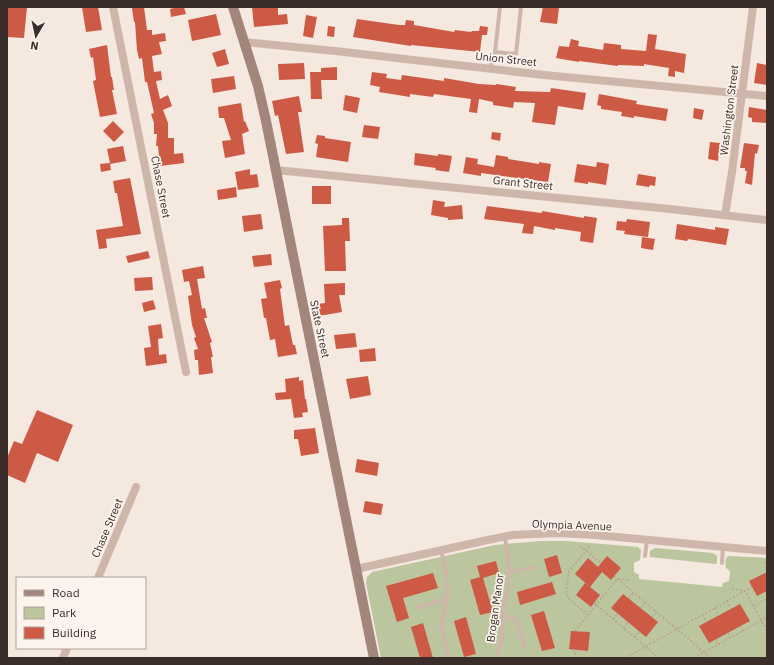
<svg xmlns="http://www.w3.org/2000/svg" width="774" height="665" font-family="'IBM Plex Sans',sans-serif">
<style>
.green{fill:#bbc59e}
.building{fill:#cd5a45}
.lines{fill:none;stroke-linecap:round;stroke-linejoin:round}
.path{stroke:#baa194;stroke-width:1.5;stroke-dasharray:2 2;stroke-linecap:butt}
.lane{stroke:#ceb7aa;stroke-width:4}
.street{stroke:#ceb7aa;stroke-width:8}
.secondary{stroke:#a2857b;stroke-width:10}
.labels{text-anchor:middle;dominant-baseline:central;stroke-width:3.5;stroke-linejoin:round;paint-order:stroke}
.street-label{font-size:11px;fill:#3b2e2a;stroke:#fbf3ec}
</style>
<rect width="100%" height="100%" fill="#f4e8df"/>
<path class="green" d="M540 541H566L638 547 641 550 640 560 634 563V572L639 575V579L722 587 723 583 729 581 730 571 726 568C725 564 725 559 728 556L767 558V658H381L366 583 367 577 372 572 495 545Z
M655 548 713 553 717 556V561L716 564 650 557V551Z"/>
<path class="building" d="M7 7H27L24 38 7 37Z
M82 7H98L102 30 86 32Z
M144 7 147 30H152V35L165 33 166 41 159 42 162 54 152 56 154 72 161 71 162 80 156 81 160 99 168 95 172 106 163 110 168 123V138H174V154L183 153 184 163 160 166 158 146H156L157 134H154V123L151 114 154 113 147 82H145L142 58 139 59 137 50 135 22H134L132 8Z
M178 7H184L186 14 171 17 170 9Z
M252 7H278V15L287 14 288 24 254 27Z
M543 7 559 8 557 24 540 22Z
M216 14 221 35 192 41 188 20Z
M306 15 317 17 313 38 303 36Z
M357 19 399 25H405L406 20 414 21V25L454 32 455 30 471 32 472 31H479L480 26 488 27 487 35H482L480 52 411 45V46L353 37Z
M328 26 335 27 334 37 327 36Z
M648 34 657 35 655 49 686 54 684 73 675 71V77L668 76 669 68 644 64V66L618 65V66L579 61V62L556 58 559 46 569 47 571 39 579 41 578 46 603 50 604 43 621 45V49L646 51Z
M107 45 111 77H112L114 90H112L117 114 100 117 93 81 96 80 93 57 91 58 89 49Z
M225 49 229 64 217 67 212 53Z
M304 63 305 79 279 80 278 64Z
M757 63 767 65V85L754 83Z
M337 67V80H321L322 99H311L310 72H321V68Z
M372 72 387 74 386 78 401 80 402 75 444 81V78L479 84 496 85V84L516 87 515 91 550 92 551 88 586 93 583 110 558 106 555 125 532 122 535 103 514 102 513 108 493 105V102L479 99 477 113 469 112 471 99 434 94 433 97 410 94V97L379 92 380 87 370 85Z
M234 76 236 89 213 93 211 79Z
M599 94 637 101 636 104 668 109 666 121 634 116V118L621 116 622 112 601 109V106L597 105Z
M345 95 360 98 357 113 343 110Z
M299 96 302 112H298L304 152 286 154 278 115 275 116 272 101Z
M241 103 244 122 245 121 249 131 242 134 245 154 225 158 222 141 231 140 224 118H219L218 107Z
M749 107 767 110V123L752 122V118L748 117Z
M694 108 704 110 702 120 693 118Z
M113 121 124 132 114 142 103 131Z
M364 125 380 127 378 139 362 137Z
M492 132 501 133 500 141 491 139Z
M317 135 325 136V138L351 142 348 162 316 157 318 144 315 143Z
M710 142 720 143 718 161 708 159Z
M744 143 759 145 757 154 755 153 752 185 745 183 747 171H745V168H740Z
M123 146 126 161 110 164 111 170 101 172 100 164 110 163 107 149Z
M415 153 438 156V154L452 156 449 172 435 170 436 168 414 165Z
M496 155 508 157V159L539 164V162L551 164 548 182 481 173V176L463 173 466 157 478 159 477 164 494 167Z
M597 162 609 164 606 185 588 182V184L574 182 577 164 596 167Z
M250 169V175L257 174 259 187 238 190 235 172Z
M638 174 656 177 655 186 650 185 649 187 636 185Z
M130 178 141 234 106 239 107 248 99 249 96 230 123 226 117 193H115L113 181Z
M312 186H331V204H312Z
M236 187 237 197 218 200 217 190Z
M433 200 445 202 444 207 462 205 463 219 448 220V218L431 215Z
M487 206 542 213V211L584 218V216L597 218 593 243 580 241 581 232 555 228V230L534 226 533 234 522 233 524 224 484 219Z
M261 214 263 229 244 232 242 216Z
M342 218H349L350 241H345L346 271H325L323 226 342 225Z
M627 219 650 222 648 237 624 234 625 231 616 230 617 221 626 222Z
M677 224 715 230V227L729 229 726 245 688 239 687 241 675 239Z
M642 237 655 239 653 250 641 248Z
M148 251 150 258 128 263 126 256Z
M271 254 272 265 254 267 252 256Z
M203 266 205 278 197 279 202 309 205 308 207 318H204L212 342 210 343 213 357H211L213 373 199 375 198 360H195L194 350 198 349 194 338 196 337 192 325 188 296 192 295 189 281 184 282 182 270Z
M152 277 153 290 135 291 134 278Z
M280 280 282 288 280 289 285 326 289 325 293 345H295L297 354 278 357 275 339 270 340 266 318H264L261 299 267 298 264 283Z
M345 283V295H339L342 312 319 316 317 304 325 303 324 284Z
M153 300 156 309 144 312 142 303Z
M161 324 163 338 158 339 159 355 166 354 167 363 146 366 144 348 151 347 148 326Z
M355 333 357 347 336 349 334 335Z
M375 348 376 361 360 362 359 350Z
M368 376 371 395 350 399 346 379Z
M299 377V381L303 380 305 399H306L308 412 302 413 303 417 294 418 291 399 276 400 275 393 286 392 285 379Z
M37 410 73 425 58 462 37 453 25 483 7 475V458L14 441 22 444Z
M315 428 319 453 301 456 298 439H294V430Z
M357 459 379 463 377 476 355 472Z
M365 501 383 504 381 515 363 512Z
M557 555 562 573 549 577 544 559Z
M607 556 621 568 611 580 602 572 590 587 575 574 588 558 598 567Z
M496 561 499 573 483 578 493 612 480 615 470 580 480 577 477 566Z
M767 572V591L757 596 749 581Z
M433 573 438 588 403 598 409 618 397 622 386 586Z
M552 582 556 594 520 605 517 592Z
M585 583 600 595 591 607 576 595Z
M623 594 658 622 646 637 611 608Z
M740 604 750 621 709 643 699 626Z
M544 611 555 648 542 651 531 615Z
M466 617 476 654 464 657 454 621Z
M423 623 433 658H420L411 627Z
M571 631 590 632 588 651 569 649Z"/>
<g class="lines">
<path class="path" d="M580 546 601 563
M764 562 767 568
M614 576 711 658
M732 589 745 591 767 631
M629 598 634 592
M727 601 731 608
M594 603 659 658
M754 606 767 599
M641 608 645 602
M715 608 718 615
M588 615 569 599 566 593 569 571 590 546
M702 615 706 622
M652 617 656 613
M613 619 618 613
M740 626 743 631
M624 628 628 622
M575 631 617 579 629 580
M728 633 730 638
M635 637 640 631
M716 639 718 644
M573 649 577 658
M625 658 752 587
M694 658 767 617"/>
<path class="lane" d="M495 52 516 54 521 7
M490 68 495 52 500 7
M441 549 446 573 448 592 441 627 449 658
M645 556 647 540
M722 563 723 547
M510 572 535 567
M416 608 447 599
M503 615 516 619 525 648
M495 658 498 653 501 641 503 615 510 572 505 537"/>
<path class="street" d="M113 7 186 372
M244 42 335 51 544 75 767 96
M276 170 670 209 767 220
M725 215 732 172 753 7
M356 569 483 541 512 535 535 534 557 533 596 535 767 551
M98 578 136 487
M63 658 67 648"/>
<path class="secondary" d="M233 7 258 86 266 121 374 658"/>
</g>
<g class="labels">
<g class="street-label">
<text transform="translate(506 59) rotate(6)">Union Street</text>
<text transform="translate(729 110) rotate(-83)">Washington Street</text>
<text transform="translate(523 183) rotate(6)">Grant Street</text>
<text transform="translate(161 187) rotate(79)">Chase Street</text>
<text transform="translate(320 329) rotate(78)">State Street</text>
<text transform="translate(572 525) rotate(2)">Olympia Avenue</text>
<text transform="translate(107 528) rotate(-67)">Chase Street</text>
<text transform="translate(495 608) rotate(-82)">Brogan Manor</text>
</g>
</g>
<rect width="774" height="665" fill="none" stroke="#3b2e2a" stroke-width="16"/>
<rect x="16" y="577" width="130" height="72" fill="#fbf3ec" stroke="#aea49e"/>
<rect x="24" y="590" width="20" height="6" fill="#a2857b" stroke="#aea49e"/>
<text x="52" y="597" font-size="12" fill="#3b2e2a">Road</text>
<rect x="24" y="607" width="20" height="12" fill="#bbc59e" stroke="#aea49e"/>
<text x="52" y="617" font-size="12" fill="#3b2e2a">Park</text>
<rect x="24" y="627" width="20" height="12" fill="#cd5a45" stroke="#aea49e"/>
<text x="52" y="637" font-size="12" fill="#3b2e2a">Building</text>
<g transform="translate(36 36) rotate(189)" stroke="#fbf3ec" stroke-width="3" paint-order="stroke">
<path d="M0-3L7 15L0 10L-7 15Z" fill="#3b2e2a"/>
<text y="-6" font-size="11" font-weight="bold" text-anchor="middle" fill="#3b2e2a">N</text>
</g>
</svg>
